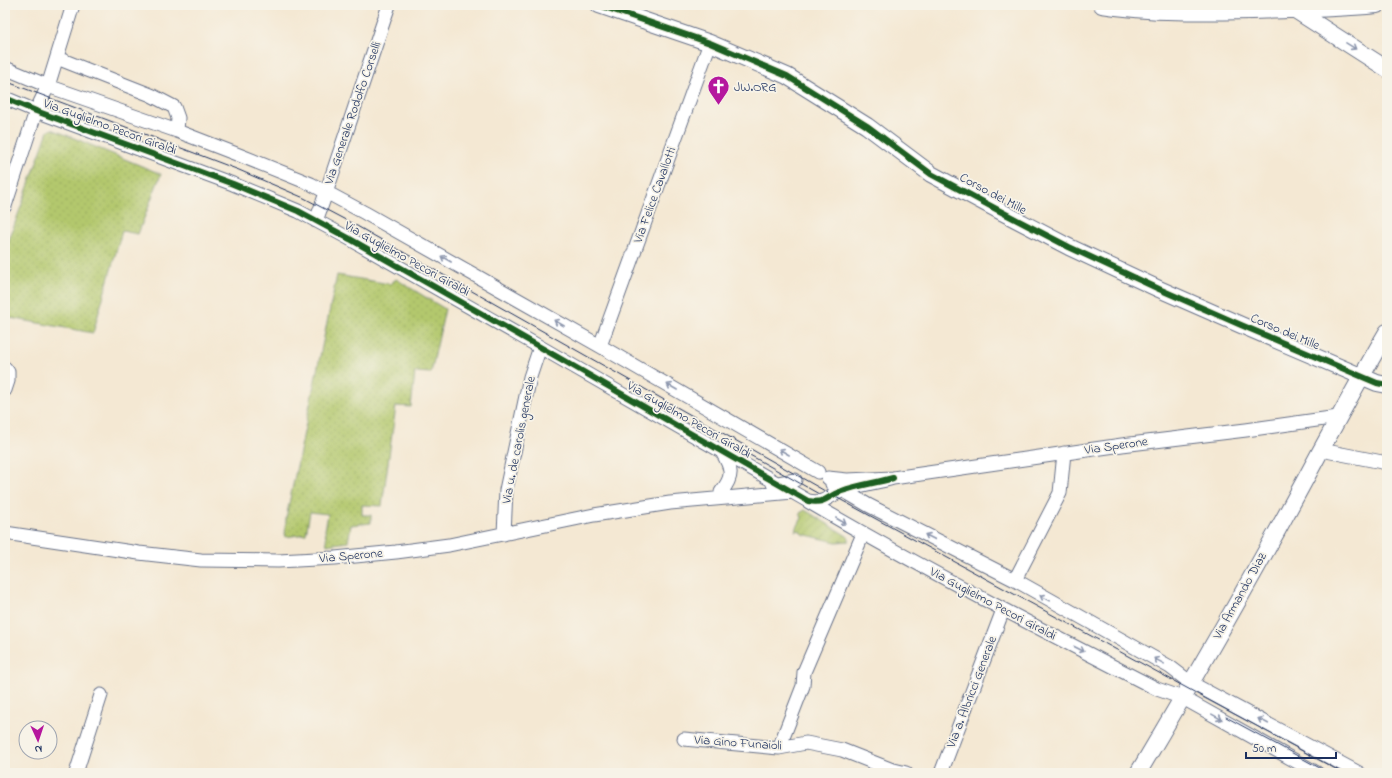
<svg xmlns="http://www.w3.org/2000/svg" width="1392" height="778" font-family="'Indie Flower',sans-serif">
<style>
.grass{fill:url(#grass-dots);stroke:#677c66}
.garden{fill:url(#garden-furrows);stroke:#677c66}
.lines{fill:none;stroke-linecap:round;stroke-linejoin:round}
.minor-casing{stroke:#677087;stroke-width:15}
.tertiary-casing{stroke:#677087;stroke-width:18}
.minor{stroke:#fff;stroke-width:13}
.tertiary{stroke:#fff;stroke-width:16}
.tram{stroke:#1b2f5e;stroke-width:1}
.cycleway-casing{stroke:#f7f3e8;stroke-width:8}
.cycleway{stroke:#1b5e20;stroke-width:6}
.oneway{stroke:#8d97ae}
.labels{text-anchor:middle;dominant-baseline:central;stroke-width:3.5;stroke-linejoin:round;paint-order:stroke}
.poi-label{font-size:13px;fill:#1b2f5e;stroke:#f7f3e8;text-anchor:start}
.street-label{font-size:13px;fill:#1b2f5e;stroke:#f7f3e8}
</style>
<defs>
<pattern id="grass-dots" width="8" height="8" patternUnits="userSpaceOnUse"><rect width="8" height="8" fill="#b3c86d"/><path d="M2 2h.1M6 6h.1" fill="none" stroke="#99ac61" stroke-width="1.8" stroke-linecap="round"/></pattern>
<pattern id="garden-furrows" width="10" height="10" patternUnits="userSpaceOnUse"><rect width="10" height="10" fill="#b3c86d"/><path d="M-1 1l2-2M0 10L10 0M9 11l2-2" fill="none" stroke="#99ac61"/></pattern>
</defs>
<rect width="100%" height="100%" fill="#f7f3e8"/>
<filter id="ink" filterUnits="userSpaceOnUse"><feTurbulence type="fractalNoise" baseFrequency=".025" numOctaves="2"/><feDisplacementMap in="SourceGraphic" scale="8" xChannelSelector="R" yChannelSelector="G"/><feConvolveMatrix kernelMatrix="1 2 1 2 8 2 1 2 1" color-interpolation-filters="sRGB"/></filter>
<filter id="wash" filterUnits="userSpaceOnUse"><feTurbulence type="fractalNoise" baseFrequency=".012" numOctaves="4" result="noise"/><feDisplacementMap in="SourceGraphic" scale="16" xChannelSelector="R" yChannelSelector="G"/><feGaussianBlur stdDeviation="0.9" result="paint"/><feColorMatrix in="noise" values="0 0 0 0 0 0 0 0 0 0 0 0 0 0 0 0 0 1.4 0 .05"/><feComposite in="paint" operator="in"/></filter>
<g filter="url(#wash)">
<rect width="100%" height="100%" fill="#f4e8d3"/>
<path class="grass" d="M52 129 161 174 138 234 122 231 93 333 5 317V251L48 131Z
M337 275 390 284 396 279 445 309 431 373 415 372 411 407 396 406 382 506 362 505V515H371V523L351 525 348 542 327 545 325 530 328 514 310 512 306 534 285 537 286 518Z"/>
<path class="garden" d="M805 510 847 536 849 538V541L836 542 802 534 799 530 795 531 802 518 800 513Z"/>
</g>
<g filter="url(#ink)">
<g class="lines">
<defs>
<path id="minor" d="M57 58 151 95 174 107 178 118 177 131
M5 68 48 86 177 131 239 155 311 184 365 213 600 346 818 472
M5 98 36 111 233 184 298 211 350 239 540 347 808 501C828 504 826 496 842 491 858 485 876 483 893 478
M5 206 36 111 48 86 73 5
M316 221 326 193 389 5
M600 346 710 43
M5 368 8 372V381L5 390
M1321 450 1387 463
M828 478 847 480 893 478 1122 445 1246 430 1338 417
M773 484 795 480
M832 484 868 505 1015 580 1170 667 1191 683 1359 773
M721 492C734 476 732 469 722 452
M809 502C923 569 1040 629 1157 689L1183 698 1317 773
M5 533 139 553 201 560 278 561 335 558 396 552 449 545 594 515 670 503 793 492
M504 534 506 490 530 377 540 347
M1015 580 1060 493 1064 453
M684 739 779 748 806 743 842 750 890 769 906 773
M779 748 803 686 804 672 863 534
M76 773 101 695
M941 773 1003 610"/>
<path id="tertiary" d="M599 5 710 43 787 76 867 126 931 174 998 210 1069 247 1159 289 1241 325 1377 383 1387 385
M1102 5C1152 13 1202 12 1252 11 1294 10 1335 9 1377 5
M1295 10 1387 69
M1138 773C1201 667 1263 559 1321 450 1343 410 1364 371 1387 332"/>
</defs>
<use href="#minor" class="minor-casing"/>
<use href="#tertiary" class="tertiary-casing"/>
<use href="#minor" class="minor"/>
<use href="#tertiary" class="tertiary"/>
<path class="tram" d="M5 81 239 170 304 198 357 226 832 495 1343 773
M725 441 819 494
M1226 717 1329 773"/>
<defs>
<path id="cycleway" d="M599 5 710 43 787 76 867 126 931 174 998 210 1069 247 1159 289 1241 325 1377 383 1387 385
M5 98 36 111 233 184 298 211 350 239 540 347 808 501C828 504 826 496 842 491 858 485 876 483 893 478"/>
</defs>
<use href="#cycleway" class="cycleway-casing"/>
<use href="#cycleway" class="cycleway"/>
</g>
<defs><path id="oneway-shaft" d="M-6 0H5M1.5-3L5.5 0L1.5 3" fill="none" stroke-width="1.6" stroke-linecap="round" stroke-linejoin="round"/></defs>
<g class="oneway">
<use href="#oneway-shaft" transform="translate(1351 46) rotate(32)"/>
<use href="#oneway-shaft" transform="translate(446 259) rotate(-150)"/>
<use href="#oneway-shaft" transform="translate(559 323) rotate(-150)"/>
<use href="#oneway-shaft" transform="translate(672 387) rotate(-150)"/>
<use href="#oneway-shaft" transform="translate(784 452) rotate(-150)"/>
<use href="#oneway-shaft" transform="translate(841 521) rotate(30)"/>
<use href="#oneway-shaft" transform="translate(930 537) rotate(-153)"/>
<use href="#oneway-shaft" transform="translate(1045 598) rotate(-151)"/>
<use href="#oneway-shaft" transform="translate(1079 649) rotate(27)"/>
<use href="#oneway-shaft" transform="translate(1159 661) rotate(-151)"/>
<use href="#oneway-shaft" transform="translate(1217 717) rotate(29)"/>
<use href="#oneway-shaft" transform="translate(1263 721) rotate(-152)"/>
</g>
</g>
<defs>
<symbol id="church-pin" viewBox="-11 -11 22 30"><path d="M0 17L-7.5 6A9.5 9.5 0 1 1 7.5 6Z" fill="#b5179e" stroke="#f7f3e8"/><path d="M-1.2-6h2.4v3.5h3.3v2.4h-3.3V6h-2.4V-.1h-3.3v-2.4h3.3Z" fill="#fff"/></symbol>
</defs>
<g fill-rule="evenodd">
<use href="#church-pin" x="706" y="74" width="25" height="34"/>
</g>
<g class="labels">
<g class="poi-label">
<text x="734" y="87">JW.ORG</text>
</g>
<g class="street-label">
<text transform="translate(353 113) rotate(-71)">Via Generale Rodolfo Corselli</text>
<text transform="translate(110 127) rotate(20)">Via Guglielmo Pecori Giraldi</text>
<text transform="translate(993 194) rotate(28)">Corso dei Mille</text>
<text transform="translate(655 195) rotate(-70)">Via Felice Cavallotti</text>
<text transform="translate(407 259) rotate(29)">Via Guglielmo Pecori Giraldi</text>
<text transform="translate(1285 332) rotate(23)">Corso dei Mille</text>
<text transform="translate(689 420) rotate(30)">Via Guglielmo Pecori Giraldi</text>
<text transform="translate(519 440) rotate(-79)">Via u. de carolis generale</text>
<text transform="translate(1116 446) rotate(-8)">Via Sperone</text>
<text transform="translate(351 556) rotate(-5)">Via Sperone</text>
<text transform="translate(1240 596) rotate(-61)">Via Armando Diaz</text>
<text transform="translate(993 604) rotate(28)">Via Guglielmo Pecori Giraldi</text>
<text transform="translate(972 692) rotate(-69)">Via a. Albricci Generale</text>
<text transform="translate(738 743) rotate(4)">Via Gino Funaioli</text>
</g>
</g>
<rect width="1392" height="778" fill="none" stroke="#f7f3e8" stroke-width="20"/>
<g transform="translate(38 740) rotate(177)"><circle r="19" fill="#f7f3e8" stroke="#9fa5b1"/>
<path d="M0-3L7 15L0 10L-7 15Z" fill="#b5179e"/>
<text y="-6" font-size="11" font-weight="bold" text-anchor="middle" fill="#1b2f5e">N</text>
</g>
<path d="M1246 752v6h90v-6" fill="none" stroke="#1b2f5e" stroke-width="2"/>
<text x="1252" y="752" font-size="12" fill="#1b2f5e" stroke="#f7f3e8" stroke-width="3" paint-order="stroke">50 m</text>
</svg>
